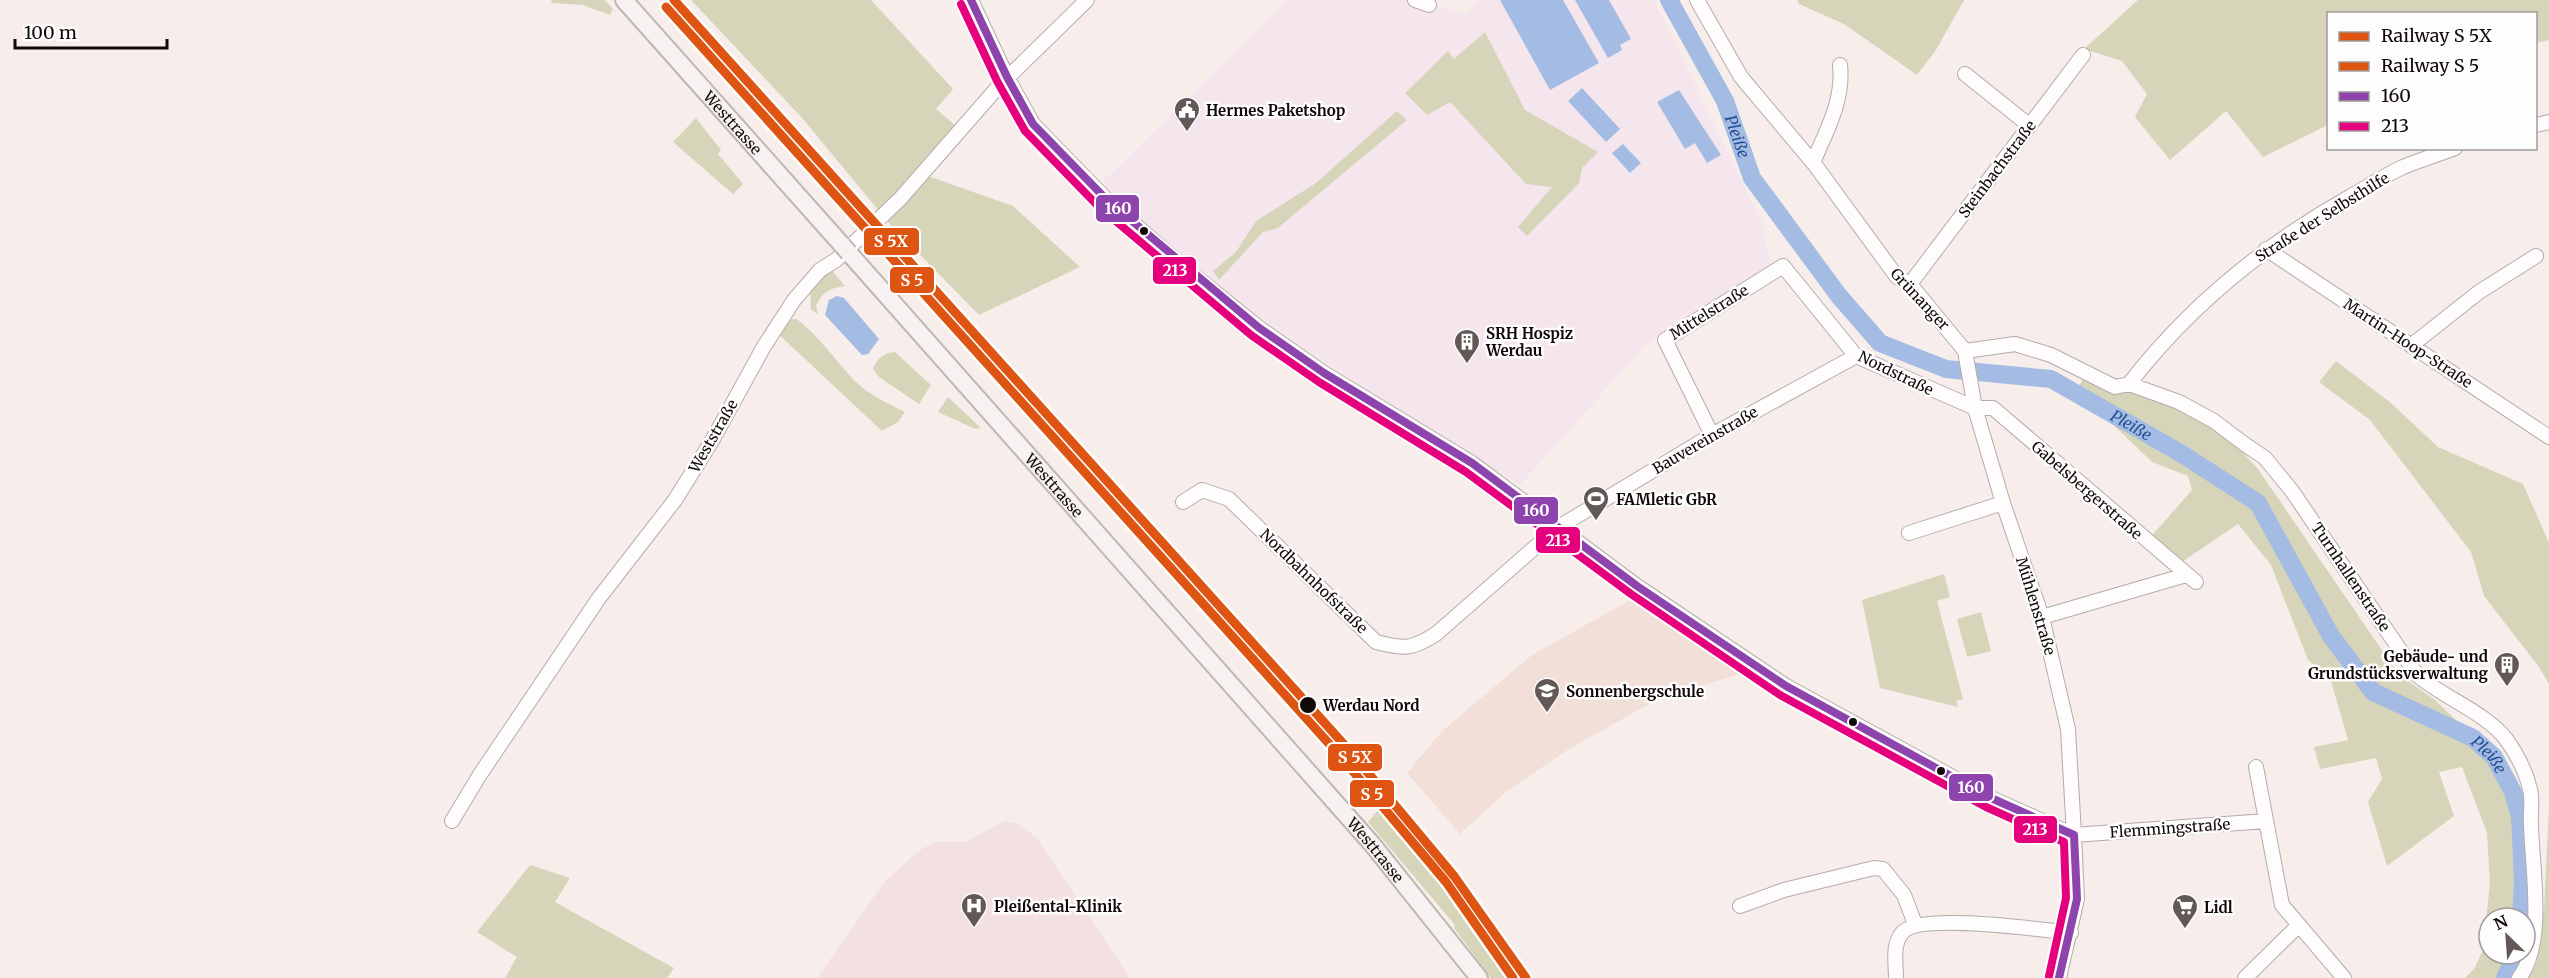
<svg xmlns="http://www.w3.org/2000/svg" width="2549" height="978" font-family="Merriweather,serif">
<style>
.commercial{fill:#f5e6ed}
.built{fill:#f2dfd8}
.medical{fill:#f3e1e2}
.green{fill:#d7d5b9}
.water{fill:#a4bbe3}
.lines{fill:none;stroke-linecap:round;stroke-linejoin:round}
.river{stroke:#a4bbe3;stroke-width:18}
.minor-casing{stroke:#b4aca9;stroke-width:16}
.major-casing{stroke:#c1b6b3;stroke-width:20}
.minor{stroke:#fefcfc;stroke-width:14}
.major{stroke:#f6f2f1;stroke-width:16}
.major-bridge-casing{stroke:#c1b6b3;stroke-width:20;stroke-linecap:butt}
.major-bridge{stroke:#f6f2f1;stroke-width:16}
.bus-1-casing{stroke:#fdfdfd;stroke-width:12}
.bus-2-casing{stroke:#fdfdfd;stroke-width:12}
.bus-1{stroke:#8e44ad;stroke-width:8}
.bus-2{stroke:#e5007d;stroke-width:8}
.rail-1-casing{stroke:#fdfdfd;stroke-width:14}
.rail-2-casing{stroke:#fdfdfd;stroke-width:14}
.rail-1{stroke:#dd5413;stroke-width:9}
.rail-2{stroke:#dd5413;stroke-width:9}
.bus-dot{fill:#110907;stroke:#fdfdfd;stroke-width:2}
.labels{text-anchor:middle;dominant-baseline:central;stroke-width:5;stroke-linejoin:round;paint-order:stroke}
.poi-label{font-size:15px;font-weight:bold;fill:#110907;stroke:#fdfdfd;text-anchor:start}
.street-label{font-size:15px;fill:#110907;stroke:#fdfdfd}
.stop-label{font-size:15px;font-weight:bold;fill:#110907;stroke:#fdfdfd;text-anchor:start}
.water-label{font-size:16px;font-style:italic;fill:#244e93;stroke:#fdfdfd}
.line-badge{stroke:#fdfdfd;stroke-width:2}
.badge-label{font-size:16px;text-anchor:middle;font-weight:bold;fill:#fff}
</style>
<rect width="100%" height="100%" fill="#f7eeeb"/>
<path class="commercial" d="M1289 0H1415L1467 15 1480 0H1654L1763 224 1770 265 1649 341 1520 485 1358 385 1217 287 1096 188Z"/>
<path class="built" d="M1634 598 1751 671 1662 697 1569 749 1506 792 1460 834 1407 773 1442 731 1532 655Z"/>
<path class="medical" d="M1005 821 1019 824 1037 838 1130 978H817L885 881 920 850 935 842H965Z"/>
<path class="green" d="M551 0H605L613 9 610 15 583 5 552 3Z
M691 0H871L953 89 936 109 955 125 879 211 803 119Z
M1797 0H1964L1936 50 1917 75 1844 24 1799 4Z
M2138 0H2549V40L2536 43V14H2328V125L2263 157 2226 111 2170 160 2135 117 2147 94 2122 61 2084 49Z
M1485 32 1525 110 1598 152 1582 168 1579 183 1527 236 1518 227 1552 187 1526 184 1450 102 1427 115 1405 93 1448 51 1454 59Z
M1397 111 1407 120 1278 228 1263 232 1219 280 1213 271 1236 252 1256 221 1316 183Z
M696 118 721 150 718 154 743 184 733 194 673 142Z
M928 176 1013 206 1080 267 979 315 887 221Z
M830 268 845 286C830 288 822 292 816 306L818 315 811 309 810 292Z
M797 319C820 337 834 359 854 380 868 395 888 403 905 412L898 422 882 431 775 331 785 320Z
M895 352 931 385 919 404 879 377 873 369C877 358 884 353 895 352Z
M2336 361 2391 403 2438 447 2523 484 2549 543V684L2539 667 2484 596 2471 552 2370 420 2319 382Z
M2087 373 2129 384 2214 421 2258 469 2399 675 2434 699 2494 757 2513 792 2520 817 2523 881 2521 918H2489V954H2516L2505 978H2465L2474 969 2483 950 2490 883 2487 833 2462 767 2439 772 2454 816 2387 866 2368 802 2382 779 2376 758 2320 769 2314 747 2348 740 2330 678 2308 660 2271 565 2238 524 2176 566 2147 541 2192 490 2188 476 2152 462 2082 395 2075 392Z
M948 397 981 428 975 429 938 412Z
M1944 574 1950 597 1937 601 1963 699 1956 701 1958 707 1880 688 1862 600Z
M1981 612 1991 651 1967 657 1957 619Z
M1385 802 1449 881 1517 978H1491L1454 928 1455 925 1368 822Z
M2549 808V978H2527L2544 909Z
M530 865 570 878 555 902 674 968 667 978H505L517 957 477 932Z"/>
<path class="water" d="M1500 0H1563L1599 63 1550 90Z
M1575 0H1609L1631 39 1620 45 1622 50 1608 58Z
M1582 88 1620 129 1606 142 1568 101Z
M1679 90 1721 155 1707 163 1695 143 1685 149 1657 102Z
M1623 144 1641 163 1630 173 1612 153Z
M837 296 844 298 879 339 868 354 862 355 825 315 829 300Z"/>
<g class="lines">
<g class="river">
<path id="s1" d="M1669 0 1725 101 1752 178 1839 296 1880 343 1946 369 2051 379 2182 454 2258 503 2331 636 2373 692 2473 738 2494 757 2513 792 2520 817 2523 881 2521 918"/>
<path d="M2505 978 2516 954"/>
</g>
<defs>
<path id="minor" d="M971 0 1007 77 1033 124 1106 199 1180 264 1258 327 1324 373 1472 463 1637 586 1786 686 1991 798 2074 835 2077 899 2059 978
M1415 0 1429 5
M1697 0 1741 77 1815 165 1897 277 1910 284 1965 351 1975 408 2003 503 2042 617 2068 729 2074 835 2266 821
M1965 74 2030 126
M2536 125 2549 122
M1813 163C1826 131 1844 101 1840 65
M2266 249 2549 437
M1910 284 2083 55
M2412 345 2479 292 2536 256
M1965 351 2015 344 2051 355 2115 387 2129 384 2179 402 2214 421 2243 443 2265 458 2292 491 2417 675C2444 698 2486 713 2506 739 2516 753 2526 772 2530 789 2533 800 2530 814 2531 825 2532 868 2546 943 2519 978
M2129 384C2190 305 2264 245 2351 196 2368 187 2385 175 2403 167 2420 160 2437 155 2455 148
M1712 435 1665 340 1783 266 1856 356 1975 408H1993L2196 582
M1183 502 1202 490 1229 499 1376 642C1404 649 1411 650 1436 634L1557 528 1712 435 1856 356
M1909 533 2003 503
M2042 617 2186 575
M2256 767 2282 905 2344 978
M452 821 479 776 599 598 675 500 713 439 763 348 794 300 820 270 836 260 900 199 998 87 1087 0
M1740 906 1784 890 1874 868 1883 869 1904 895 1915 924
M1896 978C1896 964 1892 945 1902 933 1918 912 2042 930 2071 933
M2245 978 2299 925"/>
<g id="major">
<path id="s2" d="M624 0 842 245"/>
<path id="s3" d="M849 253 1372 844 1479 978"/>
</g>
</defs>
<use href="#minor" class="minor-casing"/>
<use href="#major" class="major-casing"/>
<use href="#minor" class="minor"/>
<use href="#major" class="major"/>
<defs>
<path id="major-bridge" d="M842 245 849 253"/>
</defs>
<use href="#major-bridge" class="major-bridge-casing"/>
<use href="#major-bridge" class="major-bridge"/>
<defs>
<path id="bus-1" d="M971 0 1007 77 1033 124 1106 199 1258 327 1324 373 1472 463 1637 586 1786 686 1991 798 2074 835 2077 899 2059 978"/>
<path id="bus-2" d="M961 4 997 81 1025 131 1099 207 1251 335 1319 382 1466 472 1631 594 1780 695 1986 807 2064 842 2066 898 2049 976"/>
</defs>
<use href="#bus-1" class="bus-1-casing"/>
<use href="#bus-2" class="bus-2-casing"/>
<use href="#bus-1" class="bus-1"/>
<use href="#bus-2" class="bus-2"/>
<defs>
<path id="rail-1" d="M674 0 1349 750 1454 876 1526 978"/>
<path id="rail-2" d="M666 7 1341 757 1446 882 1513 978"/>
</defs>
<use href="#rail-1" class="rail-1-casing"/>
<use href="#rail-2" class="rail-2-casing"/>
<use href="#rail-1" class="rail-1"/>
<use href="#rail-2" class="rail-2"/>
</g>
<defs>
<symbol id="civic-pin" viewBox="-11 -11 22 30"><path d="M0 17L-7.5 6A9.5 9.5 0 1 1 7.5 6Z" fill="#625957" stroke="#fdfdfd"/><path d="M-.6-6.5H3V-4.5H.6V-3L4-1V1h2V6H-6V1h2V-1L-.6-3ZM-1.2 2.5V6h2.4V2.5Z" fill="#fff"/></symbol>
<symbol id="building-pin" viewBox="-11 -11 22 30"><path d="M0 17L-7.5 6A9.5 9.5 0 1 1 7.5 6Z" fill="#625957" stroke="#fdfdfd"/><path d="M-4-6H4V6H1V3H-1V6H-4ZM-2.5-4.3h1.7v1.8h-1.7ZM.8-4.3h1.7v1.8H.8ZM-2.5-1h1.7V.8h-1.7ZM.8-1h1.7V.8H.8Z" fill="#fff"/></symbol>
<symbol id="stadium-pin" viewBox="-11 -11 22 30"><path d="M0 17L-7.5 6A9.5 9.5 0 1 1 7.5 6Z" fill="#625957" stroke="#fdfdfd"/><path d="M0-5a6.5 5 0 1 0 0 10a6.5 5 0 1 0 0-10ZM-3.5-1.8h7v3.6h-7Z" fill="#fff"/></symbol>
<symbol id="school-pin" viewBox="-11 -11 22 30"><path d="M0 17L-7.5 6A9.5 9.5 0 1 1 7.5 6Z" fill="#625957" stroke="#fdfdfd"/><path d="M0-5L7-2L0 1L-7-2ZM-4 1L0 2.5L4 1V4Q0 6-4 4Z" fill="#fff"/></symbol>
<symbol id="hospital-pin" viewBox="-11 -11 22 30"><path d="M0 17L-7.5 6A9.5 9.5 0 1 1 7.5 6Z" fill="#625957" stroke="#fdfdfd"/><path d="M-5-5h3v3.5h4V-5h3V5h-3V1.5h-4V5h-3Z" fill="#fff"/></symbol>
<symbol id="supermarket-pin" viewBox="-11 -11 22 30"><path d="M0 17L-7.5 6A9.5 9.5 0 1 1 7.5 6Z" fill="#625957" stroke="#fdfdfd"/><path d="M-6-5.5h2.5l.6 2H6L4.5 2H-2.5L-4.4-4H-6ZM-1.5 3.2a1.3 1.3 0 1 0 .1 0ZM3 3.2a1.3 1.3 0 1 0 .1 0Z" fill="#fff"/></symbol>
</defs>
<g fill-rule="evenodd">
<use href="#civic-pin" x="1172" y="95" width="30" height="40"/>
<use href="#building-pin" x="1452" y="327" width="30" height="40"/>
<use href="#stadium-pin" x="1581" y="484" width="30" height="40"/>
<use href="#building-pin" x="2492" y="650" width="30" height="40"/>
<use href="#school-pin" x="1532" y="676" width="30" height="40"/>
<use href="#hospital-pin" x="959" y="891" width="30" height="40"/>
<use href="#supermarket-pin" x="2170" y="892" width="30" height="40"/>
</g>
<g class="bus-dot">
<circle cx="1144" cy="231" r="5"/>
<circle cx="1308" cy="705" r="9"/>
<circle cx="1853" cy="722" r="5"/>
<circle cx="1941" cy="771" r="5"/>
</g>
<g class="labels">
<g class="poi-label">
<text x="1206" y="110">Hermes Paketshop</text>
<text x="1486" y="333">SRH Hospiz<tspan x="1486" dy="17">Werdau</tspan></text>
<text x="1616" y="499">FAMletic GbR</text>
<text x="2488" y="656" text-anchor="end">Gebäude- und<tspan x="2488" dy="17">Grundstücksverwaltung</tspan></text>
<text x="1566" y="691">Sonnenbergschule</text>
<text x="994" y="906">Pleißental-Klinik</text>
<text x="2204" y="907">Lidl</text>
</g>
<g class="street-label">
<text stroke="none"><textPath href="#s2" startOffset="164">Westtrasse</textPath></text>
<text transform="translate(1997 169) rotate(-53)">Steinbachstraße</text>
<text transform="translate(2322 217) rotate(-32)">Straße der Selbsthilfe</text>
<text transform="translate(1920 299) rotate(47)">Grünanger</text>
<text transform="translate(1709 312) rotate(-32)">Mittelstraße</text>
<text transform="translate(2408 343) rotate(33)">Martin-Hoop-Straße</text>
<text transform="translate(1896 373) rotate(26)">Nordstraße</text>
<text transform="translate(713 436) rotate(-60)">Weststraße</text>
<text transform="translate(1705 440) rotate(-30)">Bauvereinstraße</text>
<text stroke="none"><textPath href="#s3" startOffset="310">Westtrasse</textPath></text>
<text transform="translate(2087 490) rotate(41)">Gabelsbergerstraße</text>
<text transform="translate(2351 577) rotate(56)">Turnhallenstraße</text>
<text transform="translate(1314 581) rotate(44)">Nordbahnhofstraße</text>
<text transform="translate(2036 606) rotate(73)">Mühlenstraße</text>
<text transform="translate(2170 828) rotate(-4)">Flemmingstraße</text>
<text stroke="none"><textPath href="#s3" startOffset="796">Westtrasse</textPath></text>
</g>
<g class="stop-label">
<text x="1323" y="705">Werdau Nord</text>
</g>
<g class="water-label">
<text stroke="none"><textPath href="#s1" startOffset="153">Pleiße</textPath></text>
<text stroke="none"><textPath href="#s1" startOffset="675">Pleiße</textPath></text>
<text stroke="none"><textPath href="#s1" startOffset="1179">Pleiße</textPath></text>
</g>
</g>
<g class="line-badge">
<rect x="1095" y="194" width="45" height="29" rx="6" fill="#8e44ad"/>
<rect x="863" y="227" width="57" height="29" rx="6" fill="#dd5413"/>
<rect x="1152" y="256" width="45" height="29" rx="6" fill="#e5007d"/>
<rect x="889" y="266" width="46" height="28" rx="6" fill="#dd5413"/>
<rect x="1513" y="496" width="46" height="29" rx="6" fill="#8e44ad"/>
<rect x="1535" y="526" width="46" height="28" rx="6" fill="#e5007d"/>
<rect x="1327" y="743" width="56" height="29" rx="6" fill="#dd5413"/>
<rect x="1948" y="773" width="46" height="29" rx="6" fill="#8e44ad"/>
<rect x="1349" y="779" width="46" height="29" rx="6" fill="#dd5413"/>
<rect x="2013" y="815" width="45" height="29" rx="6" fill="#e5007d"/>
</g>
<g class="badge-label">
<text x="1118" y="214">160</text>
<text x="891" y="247">S 5X</text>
<text x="1175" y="276">213</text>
<text x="912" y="286">S 5</text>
<text x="1536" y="516">160</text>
<text x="1558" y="546">213</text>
<text x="1355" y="763">S 5X</text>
<text x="1971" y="793">160</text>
<text x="1372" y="800">S 5</text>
<text x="2035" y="835">213</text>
</g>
<rect x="2327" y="12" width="210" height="138" fill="#fdfdfd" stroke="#9f9b9b" stroke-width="1.5"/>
<rect x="2339" y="32" width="30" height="9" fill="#dd5413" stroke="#9f9b9b" stroke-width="1.5"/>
<text x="2381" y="42" font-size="18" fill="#110907">Railway S 5X</text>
<rect x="2339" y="62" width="30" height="9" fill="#dd5413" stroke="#9f9b9b" stroke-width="1.5"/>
<text x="2381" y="72" font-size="18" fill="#110907">Railway S 5</text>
<rect x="2339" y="92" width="30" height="9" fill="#8e44ad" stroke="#9f9b9b" stroke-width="1.5"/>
<text x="2381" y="102" font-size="18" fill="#110907">160</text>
<rect x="2339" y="122" width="30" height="9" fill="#e5007d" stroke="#9f9b9b" stroke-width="1.5"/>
<text x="2381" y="132" font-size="18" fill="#110907">213</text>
<g transform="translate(2507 936) rotate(335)"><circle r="28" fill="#fdfdfd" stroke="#9f9b9b" stroke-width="1.5"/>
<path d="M0-4.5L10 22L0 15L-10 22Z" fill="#625957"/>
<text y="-9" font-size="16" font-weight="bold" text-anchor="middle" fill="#110907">N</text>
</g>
<path d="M15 39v9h152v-9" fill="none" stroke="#110907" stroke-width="3"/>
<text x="24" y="39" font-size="18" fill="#110907" stroke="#fdfdfd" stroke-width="4.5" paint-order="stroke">100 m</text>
</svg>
